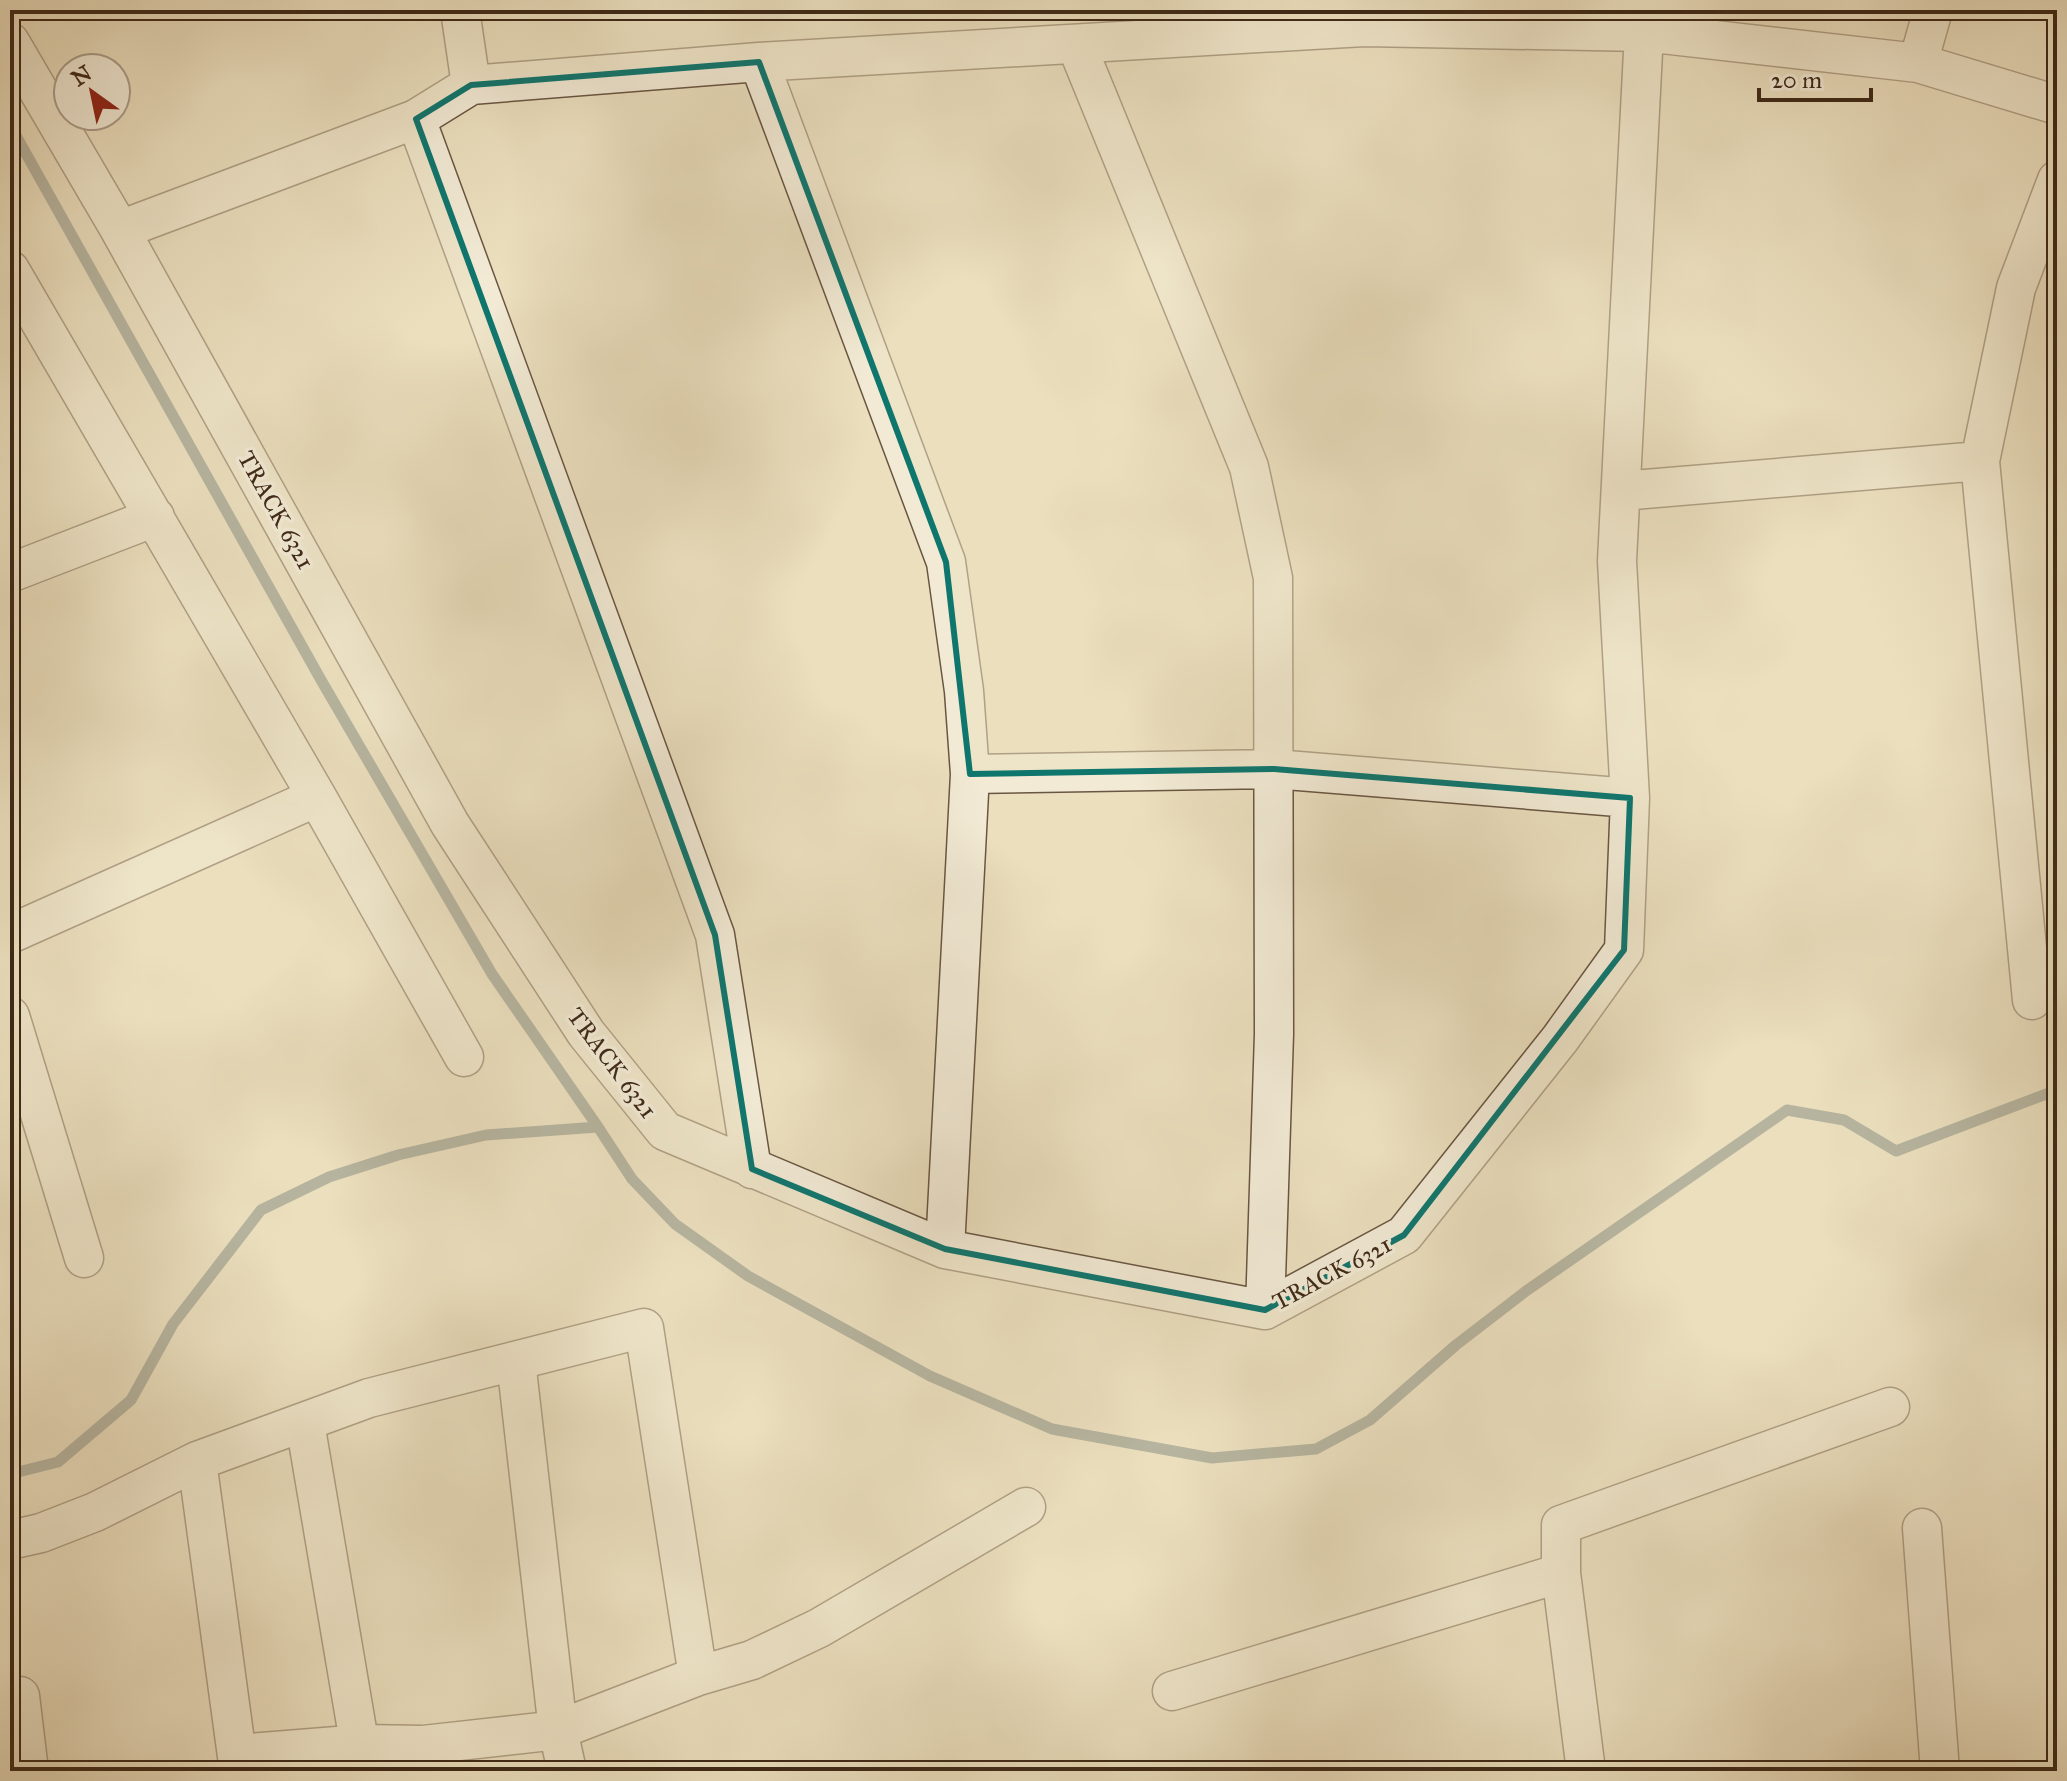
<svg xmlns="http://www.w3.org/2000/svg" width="2067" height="1781" font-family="'IM FELL Great Primer',serif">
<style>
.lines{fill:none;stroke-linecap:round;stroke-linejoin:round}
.stream{stroke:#77807a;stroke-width:11}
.minor-casing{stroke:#695642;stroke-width:41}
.minor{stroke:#f2ead5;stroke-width:38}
.marked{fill:none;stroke:#0f766e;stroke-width:6;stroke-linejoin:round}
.labels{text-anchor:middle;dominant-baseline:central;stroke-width:7;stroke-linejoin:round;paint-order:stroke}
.street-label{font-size:24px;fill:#3e2918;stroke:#f2ead5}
</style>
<rect width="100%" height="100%" fill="#ebdfbe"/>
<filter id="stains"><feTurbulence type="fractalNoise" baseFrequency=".0025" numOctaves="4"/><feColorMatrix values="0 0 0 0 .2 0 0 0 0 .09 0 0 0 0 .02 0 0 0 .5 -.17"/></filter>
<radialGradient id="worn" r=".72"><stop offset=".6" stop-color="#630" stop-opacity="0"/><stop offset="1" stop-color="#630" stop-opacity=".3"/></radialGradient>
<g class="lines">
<path class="stream" d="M10 125 321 680 492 974 598 1127
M10 1474 58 1462 131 1400 173 1324 261 1210 329 1177 398 1155 486 1135 598 1127 632 1179 675 1224 748 1276 930 1376 1052 1429 1212 1458 1316 1449 1370 1420 1456 1345 1526 1291 1787 1110 1844 1120 1896 1151 2057 1090"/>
<defs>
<path id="minor" d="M460 10 471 85
M10 42 120 230 450 824 586 1033 665 1131 945 1249 1265 1310 1404 1235 1560 1039 1624 950 1630 798 1617 561 1644 32 1647 10
M1076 44 1249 467 1273 578 1274 1034 1265 1310
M759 62 946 562 964 691 970 774 945 1249
M1918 63 1933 10
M416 119 715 935 752 1169
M120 230 416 119 471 85 759 62 1364 27 1644 32 1918 63 2057 105
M10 270 317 797 464 1057
M1621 491 1980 461
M10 573 155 517
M970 774 1274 769 1630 798
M10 934 317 797
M2032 1000 1980 461 2016 288 2057 180
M10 1016 84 1258
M516 1361 558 1730 567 1771
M305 1423 364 1771
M197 1461 239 1771
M1922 1528 1940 1771
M10 1540 41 1533 95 1512 197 1461 369 1398 644 1328 698 1676
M1172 1691 1561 1573
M20 1696 29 1771
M237 1754 362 1744 423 1745 558 1730 698 1676 752 1660 819 1628 1026 1507
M1586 1771 1561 1573V1525L1890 1407"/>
</defs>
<use href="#minor" class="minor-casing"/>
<use href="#minor" class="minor"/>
</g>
<path d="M0 0H2067V1781H0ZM759 62 946 562 970 774 1274 769 1630 798 1624 950 1404 1235 1265 1310 945 1249 752 1169 715 935 416 119 471 85Z" fill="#ebdfbe" fill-opacity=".55" fill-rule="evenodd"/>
<path class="marked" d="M759 62 946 562 970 774 1274 769 1630 798 1624 950 1404 1235 1265 1310 945 1249 752 1169 715 935 416 119 471 85Z"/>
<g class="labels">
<g class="street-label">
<text transform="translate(276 510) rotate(61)">TRACK 6321</text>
<text transform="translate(612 1063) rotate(53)">TRACK 6321</text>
<text transform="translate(1332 1273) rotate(-28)">TRACK 6321</text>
</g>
</g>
<rect width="2067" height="1781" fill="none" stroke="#ebdfbe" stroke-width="40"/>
<rect x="12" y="12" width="2043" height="1757" fill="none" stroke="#3e2918" stroke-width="4"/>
<rect x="20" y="20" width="2027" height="1741" fill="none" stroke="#3e2918" stroke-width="2"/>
<g transform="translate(92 92) rotate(327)"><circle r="38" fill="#f2ead5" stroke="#aa9d89" stroke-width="2"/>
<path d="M0-6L14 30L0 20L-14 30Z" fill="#8f2418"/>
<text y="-12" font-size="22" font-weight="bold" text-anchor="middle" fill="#3e2918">N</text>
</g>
<path d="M1759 88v12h112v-12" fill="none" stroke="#3e2918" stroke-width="4"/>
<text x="1771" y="88" font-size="24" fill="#3e2918" stroke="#f2ead5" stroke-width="6" paint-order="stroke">20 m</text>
<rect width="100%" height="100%" filter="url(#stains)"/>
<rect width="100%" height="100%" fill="url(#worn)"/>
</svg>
